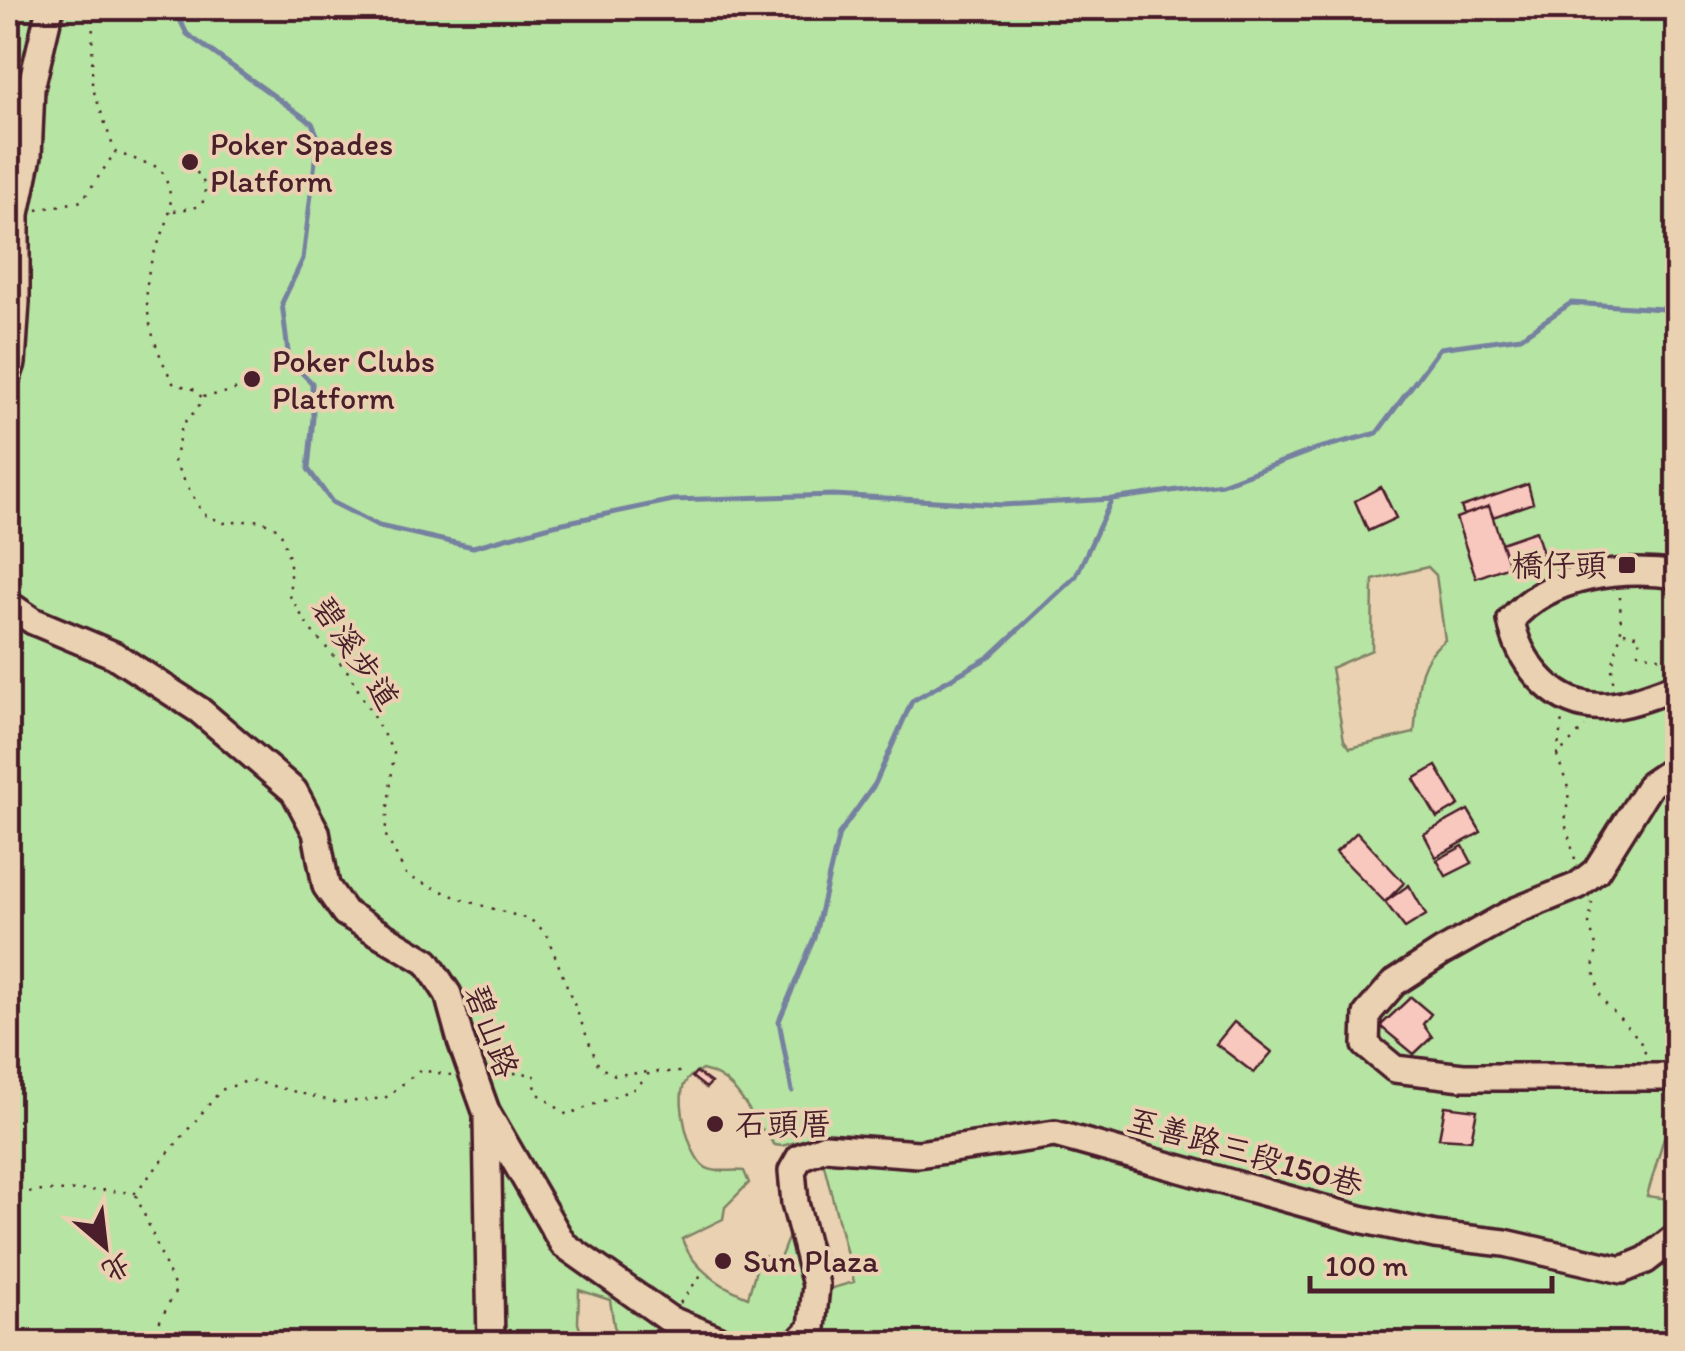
<svg xmlns="http://www.w3.org/2000/svg" width="1685" height="1351" font-family="Itim,'LXGW WenKai TC',sans-serif">
<style>
.green{fill:#b6e4a2;stroke:#808266;stroke-width:2.5;fill-rule:evenodd}
.lines{fill:none;stroke-linecap:round;stroke-linejoin:round}
.stream{stroke:#7681a0;stroke-width:5}
.building{fill:#f8c8be;stroke:#4a1f2b;stroke-width:2.5}
.minor-casing{stroke:#4a1f2b;stroke-width:32}
.path{stroke:#4a1f2b;stroke-width:2.5;stroke-dasharray:2.5 8;stroke-linecap:butt}
.minor{stroke:#e9d1b1;stroke-width:25}
.poi-dot{fill:#4a1f2b;stroke:#e9d1b1;stroke-width:4}
.labels{text-anchor:middle;dominant-baseline:central;stroke-width:8;stroke-linejoin:round;paint-order:stroke}
.poi-label{font-size:32px;fill:#4a1f2b;stroke:#e9d1b1;text-anchor:start}
.street-label{font-size:32px;fill:#4a1f2b;stroke:#e9d1b1}
</style>
<rect width="100%" height="100%" fill="#e9d1b1"/>
<filter id="ink" filterUnits="userSpaceOnUse"><feTurbulence type="fractalNoise" baseFrequency=".01" numOctaves="2"/><feDisplacementMap in="SourceGraphic" scale="20" xChannelSelector="R" yChannelSelector="G"/><feConvolveMatrix kernelMatrix="1 2 1 2 8 2 1 2 1" color-interpolation-filters="sRGB"/></filter>
<g filter="url(#ink)">
<path class="green" d="M8 8H43L8 289Z
M68 8H1677L1678 1089 1647 1196 1677 1200V1343L691 1344 688 1339 680 1343 621 1344 614 1326 610 1300 579 1290 578 1323 584 1343H8V612C38 635 69 642 102 659 157 685 246 748 286 793 318 830 305 878 335 911 347 924 365 929 380 939 431 971 435 982 456 1038L462 1037 457 1004 435 962 344 906 334 887 329 846 320 818 302 791 220 720 170 684 106 646 39 619 8 596V394L21 348 22 240 35 171 40 88 53 43ZM1428 567 1436 575 1445 640C1413 663 1419 698 1414 733L1350 748 1344 740 1331 668 1372 650 1373 580ZM702 1070C741 1078 750 1121 775 1145L782 1146 827 1133 841 1142 843 1156 823 1161 854 1282 829 1289 808 1264 797 1233 791 1234C785 1241 785 1250 779 1259L760 1256 748 1297C720 1286 693 1269 682 1239L723 1219 725 1207 749 1183 744 1171C732 1169 715 1174 705 1167 689 1156 676 1102 684 1085 688 1076 694 1074 702 1070Z"/>
<g class="lines">
<path class="stream" d="M174 8 187 34 312 123 318 137 303 259 282 303 289 360 312 383 313 418 308 469 332 502 379 526 473 547 554 525 673 500 834 495 1003 505 1112 499
M792 1091 779 1021 814 938 839 834 875 784 912 701 989 657 1076 576 1112 499 1222 484 1316 449 1377 433 1440 348 1521 337 1571 303 1678 310"/>
</g>
<path class="building" d="M1528 484 1533 503 1493 517 1489 506 1464 515 1461 507Z
M1381 487 1396 518 1368 531 1355 501Z
M1489 506 1509 566 1476 578 1456 518Z
M1536 531 1543 554 1509 566 1501 543Z
M1436 766 1459 805 1437 818 1414 779Z
M1468 810 1481 832 1436 857 1424 834Z
M1357 832 1404 883 1385 902 1336 852Z
M1463 846 1472 863 1446 876 1437 860Z
M1409 885 1426 915 1405 928 1385 902Z
M1411 997 1431 1014 1423 1024 1432 1037 1414 1054 1380 1026Z
M1234 1022 1272 1052 1254 1073 1216 1044Z
M696 1072 711 1083 706 1088 692 1077Z
M1445 1106 1477 1110 1471 1140 1439 1138Z"/>
<g class="lines">
<defs>
<path id="minor" d="M8 375 12 363 16 302V214L28 156 31 88 50 8
M1678 575C1621 567 1550 574 1511 620 1518 659 1549 702 1593 706 1621 709 1651 695 1678 686
M8 604 33 621 114 655 199 710 294 791 316 832 326 886 345 913 427 962 448 994 461 1041 486 1111 563 1244 669 1319 730 1344
M1678 766 1650 785 1596 871 1577 886 1515 911 1442 952 1394 983 1367 1014 1366 1045 1395 1069 1463 1077H1678
M487 1119 491 1344
M792 1344 799 1341 812 1328 816 1285 795 1203 792 1171 800 1157 825 1147 918 1154 1055 1134 1360 1219 1435 1235 1505 1243 1622 1270 1646 1260 1678 1235"/>
</defs>
<use href="#minor" class="minor-casing"/>
<path class="path" d="M93 8 92 86 115 152 160 168C189 217 149 237 147 286 145 323 157 351 173 383L196 390 202 398 198 408 182 425 174 462 203 514 224 523 260 520 280 530 290 561V596L309 628 348 672 394 753 385 834 407 876 460 899 531 920 546 933 599 1067 615 1075 650 1072
M37 210 82 201 114 154
M174 211 202 206 206 186 190 162
M203 397 233 391 252 379
M1624 632 1640 636 1638 652 1678 662
M1613 682 1612 667 1621 632 1620 597
M1557 755 1562 719
M1575 859 1565 823 1569 791 1557 755 1585 727
M1592 902 1589 924 1597 949 1593 968 1601 998 1639 1039 1646 1055
M493 1072 534 1074 536 1092 567 1115 636 1088 650 1072H681
M8 1192 101 1190 135 1193 221 1090 250 1080 338 1103 385 1098 420 1070 451 1075
M136 1195 176 1290 148 1344
M680 1303 703 1272"/>
<use href="#minor" class="minor"/>
</g>
</g>
<g class="poi-dot">
<circle cx="190" cy="162" r="10"/>
<circle cx="252" cy="379" r="10"/>
<rect x="1617" y="555" width="20" height="20" rx="5"/>
<circle cx="715" cy="1124" r="10"/>
<circle cx="723" cy="1261" r="10"/>
</g>
<g class="labels">
<g class="poi-label">
<text x="210" y="144">Poker Spades<tspan x="210" dy="37">Platform</tspan></text>
<text x="272" y="361">Poker Clubs<tspan x="272" dy="37">Platform</tspan></text>
<text x="1607" y="565" text-anchor="end">橋仔頭</text>
<text x="735" y="1124">石頭厝</text>
<text x="743" y="1261">Sun Plaza</text>
</g>
<g class="street-label">
<text transform="translate(356 653) rotate(56)">碧溪步道</text>
<text transform="translate(492 1031) rotate(70)">碧山路</text>
<text transform="translate(1245 1152) rotate(16)">至善路三段150巷</text>
</g>
</g>
<rect width="1685" height="1351" fill="none" stroke="#e9d1b1" stroke-width="40"/>
<rect x="20" y="20" width="1645" height="1311" fill="none" stroke="#4a1f2b" stroke-width="4" filter="url(#ink)"/>
<g transform="translate(105 1246) rotate(152)" stroke="#e9d1b1" stroke-width="8" paint-order="stroke">
<path d="M0-8L18 38L0 25L-18 38Z" fill="#4a1f2b"/>
<text y="-15" font-size="28" font-weight="bold" text-anchor="middle" fill="#4a1f2b">北</text>
</g>
<path d="M1310 1276v15h242v-15" fill="none" stroke="#4a1f2b" stroke-width="5"/>
<text x="1325" y="1276" font-size="30" fill="#4a1f2b" stroke="#e9d1b1" stroke-width="8" paint-order="stroke">100 m</text>
</svg>
